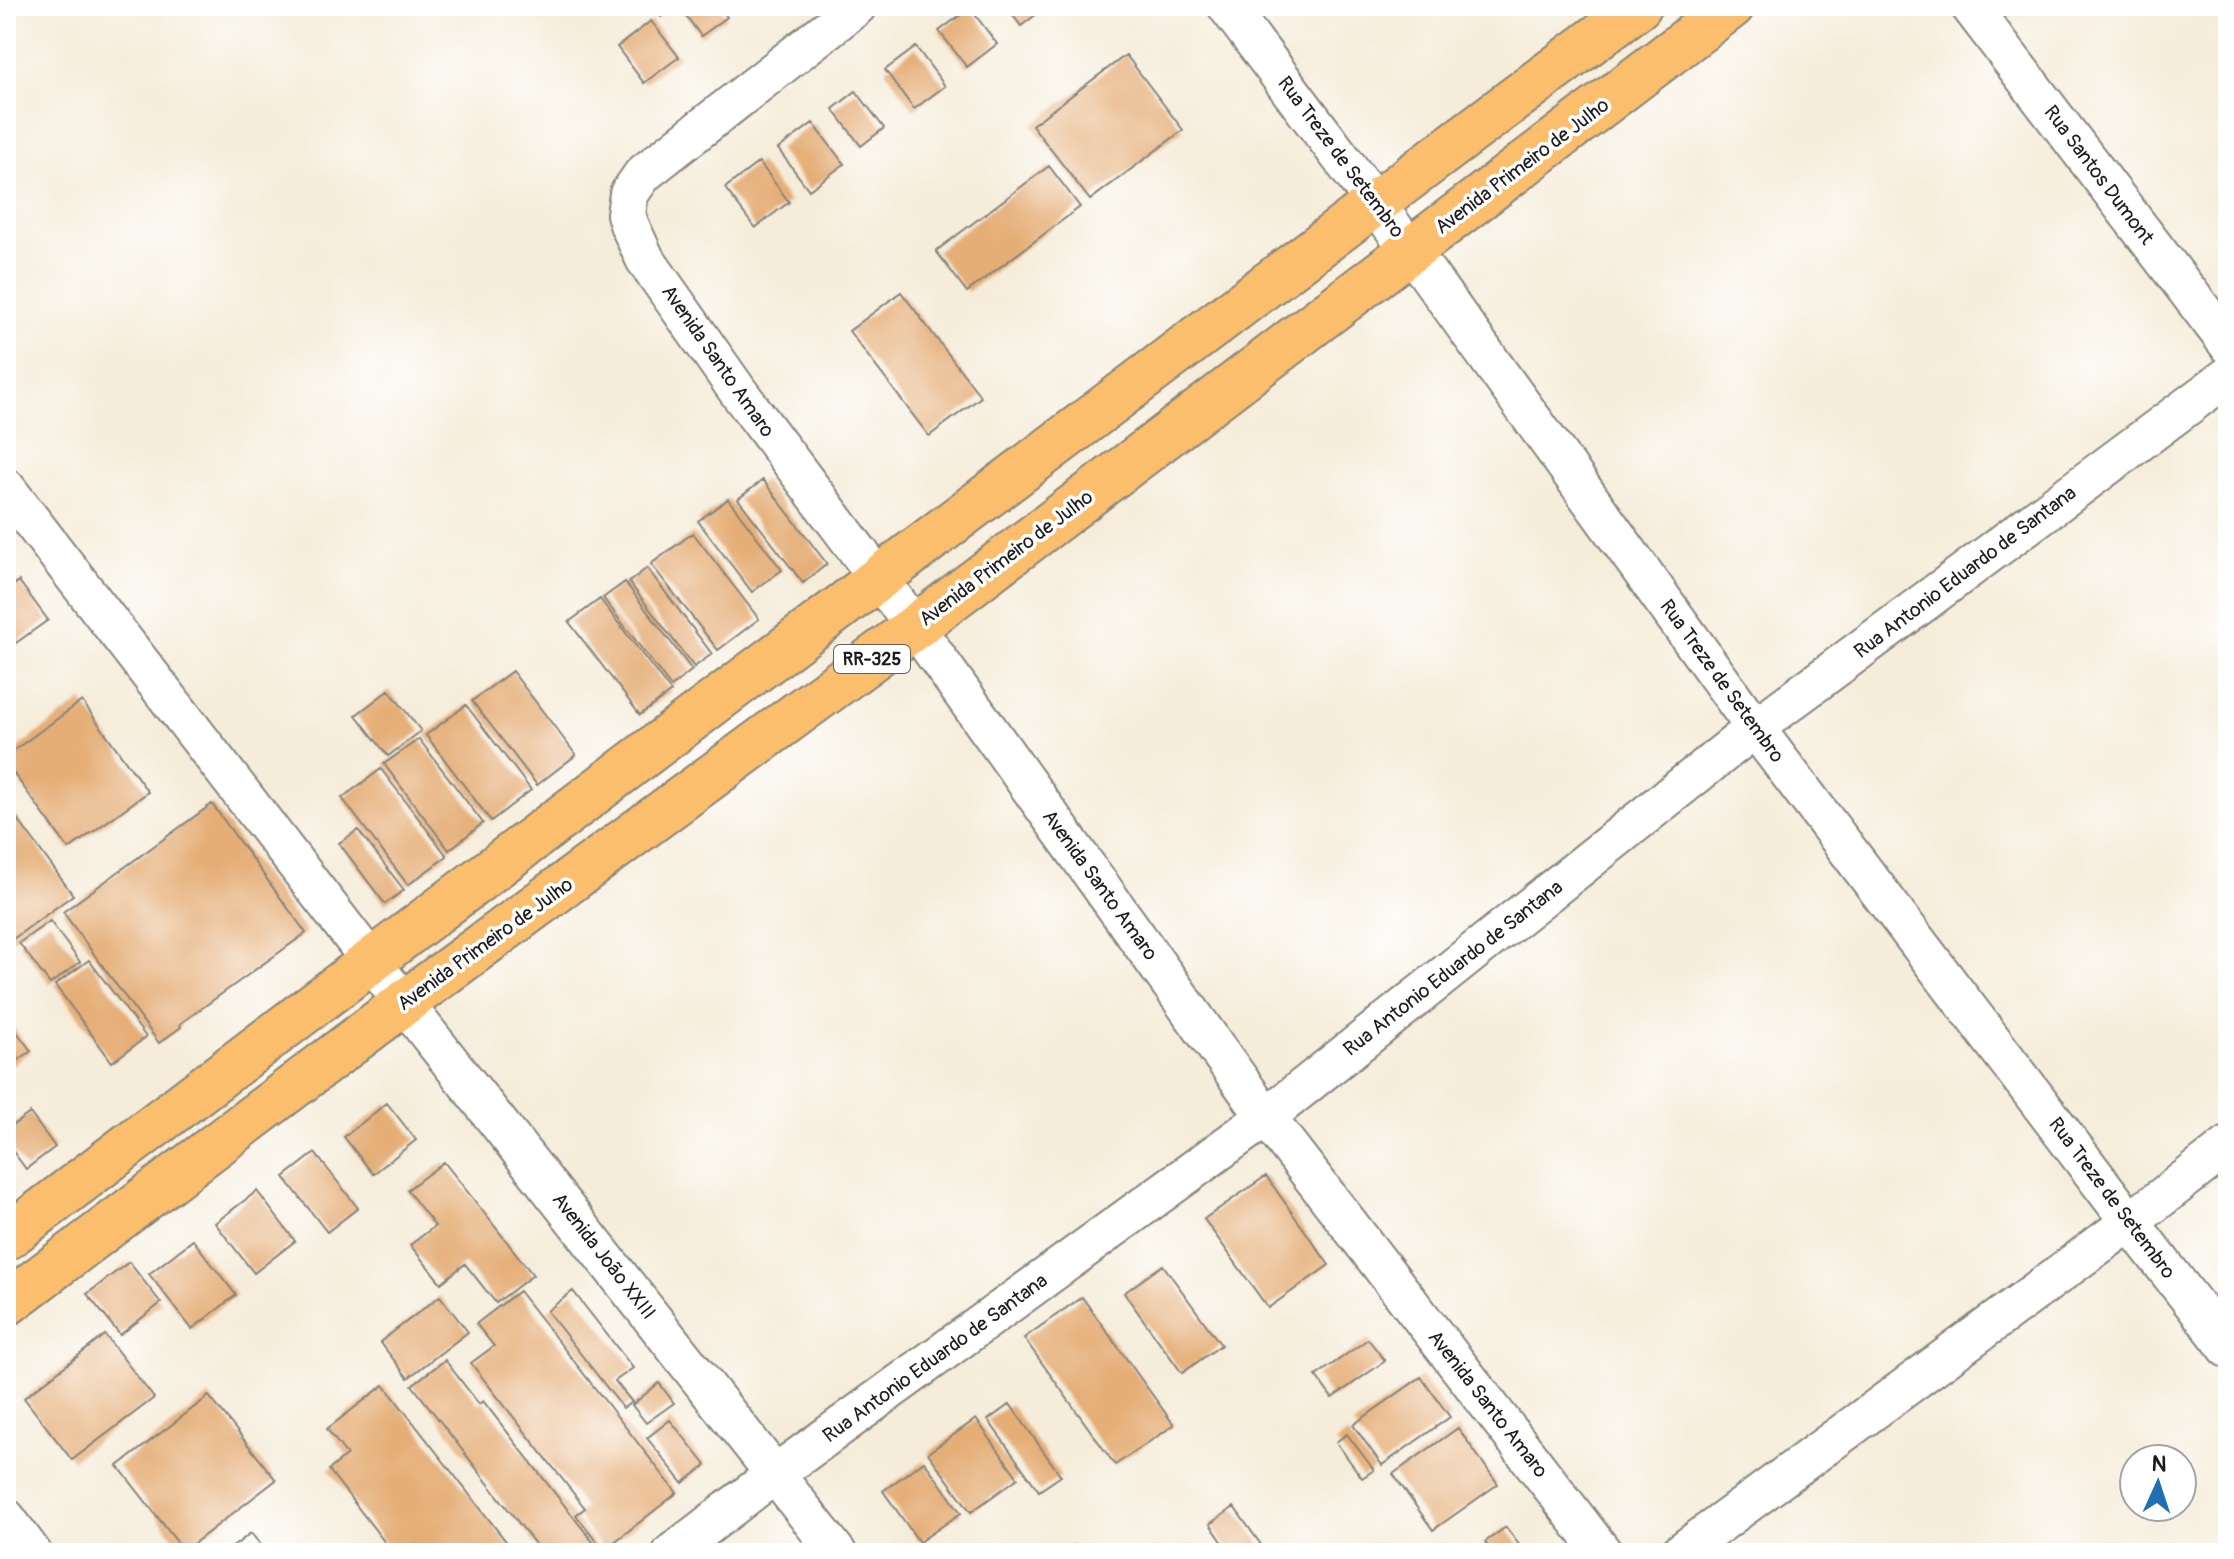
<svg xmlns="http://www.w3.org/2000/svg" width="2234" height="1559" font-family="Pangolin,sans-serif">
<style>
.building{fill:#e5ae77}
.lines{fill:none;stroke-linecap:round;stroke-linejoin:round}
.street-casing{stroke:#88847a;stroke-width:42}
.primary-casing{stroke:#88847a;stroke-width:48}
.street{stroke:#fff;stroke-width:38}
.primary{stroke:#fabe6d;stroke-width:44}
.labels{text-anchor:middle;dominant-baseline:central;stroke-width:7;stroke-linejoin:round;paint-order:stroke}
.shield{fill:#fff;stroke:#606060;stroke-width:2}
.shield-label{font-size:18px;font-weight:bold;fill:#1c1c1c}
.street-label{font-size:20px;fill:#1c1c1c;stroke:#fff}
</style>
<rect width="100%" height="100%" fill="#fff"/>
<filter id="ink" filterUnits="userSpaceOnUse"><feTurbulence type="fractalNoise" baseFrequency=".0125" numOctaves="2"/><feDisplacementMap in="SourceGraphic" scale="16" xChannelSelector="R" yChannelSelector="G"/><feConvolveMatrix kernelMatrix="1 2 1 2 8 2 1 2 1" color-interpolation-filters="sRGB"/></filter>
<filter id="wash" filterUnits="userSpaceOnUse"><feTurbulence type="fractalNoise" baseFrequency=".006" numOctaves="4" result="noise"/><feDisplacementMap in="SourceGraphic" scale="32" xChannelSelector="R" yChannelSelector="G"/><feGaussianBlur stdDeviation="1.8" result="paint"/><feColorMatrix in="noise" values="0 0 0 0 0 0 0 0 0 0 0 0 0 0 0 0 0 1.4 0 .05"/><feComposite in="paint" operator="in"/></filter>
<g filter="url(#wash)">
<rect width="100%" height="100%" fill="#f5ecd9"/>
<g id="blocks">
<path class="building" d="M652 6H676L661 17Z
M679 6H719L727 17 701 36Z
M1006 6H1047L1021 26Z
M970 8 997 44 967 67 939 31Z
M651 21 679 57 644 83 617 47Z
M916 47 945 86 914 109 885 70Z
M1126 55 1183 130 1090 200 1032 125Z
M856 91 884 128 861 146 833 109Z
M813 123 844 164 809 190 778 149Z
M759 162 789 202 755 228 725 188Z
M1049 166 1080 207 967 292 936 251Z
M901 292 981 397 929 436 849 331Z
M763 480 827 564 803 583 738 499Z
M728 499 782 570 752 592 698 521Z
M693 533 759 619 718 650 651 564Z
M647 568 712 654 694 667 629 582Z
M19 581 48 620 6 650V591Z
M625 582 692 670 671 687 603 598Z
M600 599 671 692 640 715 569 622Z
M512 671 576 755 537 785 472 701Z
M389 690 421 731 388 756 356 715Z
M82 701 148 792 69 849 6 763V756Z
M466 705 531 790 491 821 426 735Z
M419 739 483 823 449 850 384 764Z
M381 769 447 856 408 885 342 798Z
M6 803 73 895 6 944Z
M212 804 306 933 180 1024 181 1027 159 1043 63 912Z
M358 830 404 890 385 904 339 843Z
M50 921 80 962 50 984 19 943Z
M89 960 146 1037 112 1062 55 985Z
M6 1017 31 1051 6 1069Z
M387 1103 416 1140 373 1174 344 1137Z
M30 1113 55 1147 26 1169 6 1142V1130Z
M315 1153 358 1208 327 1232 284 1177Z
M444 1162 533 1275 496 1303 465 1264 441 1283 410 1245 435 1226 407 1190Z
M1266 1176 1329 1265 1268 1308 1204 1219Z
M257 1191 295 1241 254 1273 215 1223Z
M193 1240 236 1295 192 1329 149 1274Z
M129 1262 161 1303 120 1335 87 1294Z
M1163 1265 1221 1345 1182 1373 1124 1293Z
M519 1291 677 1493 604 1550 576 1515 585 1508 471 1363 494 1346 476 1324Z
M573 1291 633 1368 615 1381 632 1402 623 1408 547 1311Z
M440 1296 468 1332 408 1378 380 1342Z
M1082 1297 1174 1425 1115 1465 1024 1338Z
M105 1335 154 1398 72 1460 24 1398Z
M1368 1339 1385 1361 1332 1398 1316 1376Z
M445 1360 479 1404 483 1401 600 1551 542 1553 412 1385Z
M1421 1377 1450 1417 1382 1465 1353 1425Z
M659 1383 674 1403 646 1423 632 1405Z
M384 1385 515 1553H423L417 1545 406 1553H393L329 1470 347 1455 327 1429Z
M209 1396 276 1480 184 1551 118 1466Z
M1010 1404 1061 1476 1039 1491 988 1420Z
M976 1419 1018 1478 971 1512 928 1453Z
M670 1420 706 1465 683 1483 647 1438Z
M1458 1428 1498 1484 1433 1530 1393 1474Z
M1347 1434 1374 1470 1362 1478 1336 1442Z
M924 1461 961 1513 919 1542 883 1491Z
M1234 1507 1267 1553H1230L1210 1524Z
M1506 1527 1525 1553H1493L1485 1542Z
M251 1533 267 1553H225Z
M1073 1545 1079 1553H1063Z"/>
</g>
</g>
<g filter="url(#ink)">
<use href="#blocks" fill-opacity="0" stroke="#88847a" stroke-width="2"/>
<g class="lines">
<defs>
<path id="street" d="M857 6 643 174 629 194 626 214 629 224 645 259 737 390 915 627 1266 1117 1603 1553
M1227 6 1411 251 1755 728 2130 1222 2228 1348
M1970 6 2228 344
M6 488 370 960 837 1553
M6 1518 32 1553
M672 1553 775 1474 1266 1117 1755 728 2228 376
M1680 1553 2130 1222 2228 1146"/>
<path id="primary" d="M6 1238C295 1017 585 800 875 581 1130 389 1383 196 1639 6
M6 1304 404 1003 915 627 1732 6"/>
</defs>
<use href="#street" class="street-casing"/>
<use href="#primary" class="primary-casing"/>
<use href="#street" class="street"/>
<use href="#primary" class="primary"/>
</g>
</g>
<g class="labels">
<rect class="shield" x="834" y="645" width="76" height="28" rx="6"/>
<g class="shield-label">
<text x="872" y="659">RR-325</text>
</g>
<g class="street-label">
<text transform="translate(1341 157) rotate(53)">Rua Treze de Setembro</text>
<text transform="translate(1522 166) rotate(-37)">Avenida Primeiro de Julho</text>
<text transform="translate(2099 175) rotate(53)">Rua Santos Dumont</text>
<text transform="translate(718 361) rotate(55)">Avenida Santo Amaro</text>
<text transform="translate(1006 558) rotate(-37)">Avenida Primeiro de Julho</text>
<text transform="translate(1965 572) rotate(-37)">Rua Antonio Eduardo de Santana</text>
<text transform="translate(1722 681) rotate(54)">Rua Treze de Setembro</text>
<text transform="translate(1100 885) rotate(54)">Avenida Santo Amaro</text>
<text transform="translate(485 944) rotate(-36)">Avenida Primeiro de Julho</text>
<text transform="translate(1453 968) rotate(-38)">Rua Antonio Eduardo de Santana</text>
<text transform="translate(2112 1198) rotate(53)">Rua Treze de Setembro</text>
<text transform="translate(604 1256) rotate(52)">Avenida João XXIII</text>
<text transform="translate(935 1358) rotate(-36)">Rua Antonio Eduardo de Santana</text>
<text transform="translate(1488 1404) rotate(52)">Avenida Santo Amaro</text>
</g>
</g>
<rect width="2234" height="1559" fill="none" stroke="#fff" stroke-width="32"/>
<g transform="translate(2158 1483) rotate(3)"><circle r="38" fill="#ffffff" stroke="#a4a4a4" stroke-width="2"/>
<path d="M0-6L14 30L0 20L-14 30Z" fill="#1f6fb2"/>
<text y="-12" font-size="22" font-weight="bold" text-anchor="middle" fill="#1c1c1c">N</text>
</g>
</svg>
